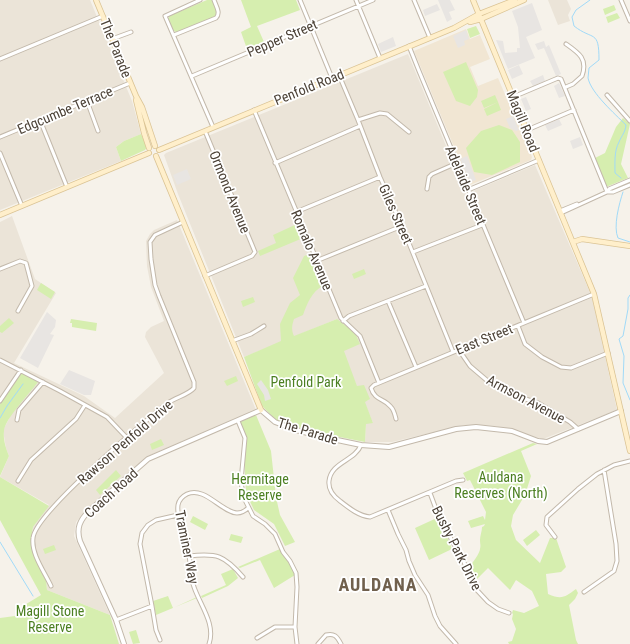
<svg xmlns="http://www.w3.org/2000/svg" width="630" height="644" font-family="'Roboto Condensed',sans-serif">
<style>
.residential{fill:#ebe4d8}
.education{fill:#f1e6d3}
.green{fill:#d6eeaf}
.parking{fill:#e8e5e2}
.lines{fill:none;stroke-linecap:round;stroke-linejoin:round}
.stream{stroke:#a1daf8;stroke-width:1}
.minor-casing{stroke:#c3b9ab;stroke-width:5}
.tertiary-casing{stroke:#c3b9ab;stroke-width:6}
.secondary-casing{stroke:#dbc495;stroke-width:6}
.minor{stroke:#fff;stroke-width:3}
.tertiary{stroke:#fff;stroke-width:4}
.secondary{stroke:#ffefcb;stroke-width:4.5}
.labels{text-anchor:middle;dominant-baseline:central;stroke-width:3.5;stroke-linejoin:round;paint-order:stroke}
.street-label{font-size:14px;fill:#4c4237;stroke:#fff}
.park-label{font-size:14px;fill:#4b7f21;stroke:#fff}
.district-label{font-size:18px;font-weight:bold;letter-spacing:1px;fill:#70604d;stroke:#fff}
</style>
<rect width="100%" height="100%" fill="#f6f2ea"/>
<path class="residential" d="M0 0H90L132 101 141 134 124 141 116 147 121 161 0 210Z
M548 0H567L571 9 568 15 570 21 558 25Z
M408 54 466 194 535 165 592 297 617 410 543 439 495 426 464 425 392 442H365L366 423H373L364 401 369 400 357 387 343 351 337 319 244 357 178 194 164 155 166 153Z
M12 216 35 279 56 293 14 363 84 396 115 418 164 373 145 337 146 332 151 327 164 321 151 287 147 266 146 241 150 234 154 230 177 220 256 410 148 456 88 508 76 522 74 536 110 615 47 590 46 580 32 548 31 541 33 527 49 505 0 477 9 456 6 448 3 430 9 419 21 373 0 404V222Z"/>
<path class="education" d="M466 29 470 39 480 35 490 59 470 67 478 86 498 78 532 157 531 160 470 185 414 51Z"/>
<path class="green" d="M207 0H212L218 12 215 17 177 33 173 30 168 19 169 16Z
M241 0H296L300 10 257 26 264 42 247 49 241 32 251 27Z
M614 5 616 10 605 15 603 9Z
M617 13 620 18 608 23 606 17Z
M476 26 480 34 470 38 467 29Z
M466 62 478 90 477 97 470 106 456 101 443 72Z
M495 95 498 102 484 108 481 101Z
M498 102 501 110 487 116 484 109Z
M623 118 630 124 621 164 628 178 606 187 595 158 605 153 616 127Z
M499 125 512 130 520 142V162L492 175 474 172 466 148 481 131Z
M141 134 147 147 145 150 121 161 116 147 124 141Z
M297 224 303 238 260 256 258 251 276 243 273 235Z
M310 254 323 286C312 291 307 304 303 315L294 319C292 325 291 330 294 336L337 319 355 333 360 344 344 351 357 386 364 385 370 399 365 402 373 423 366 424 365 442 304 430 289 425 275 419 262 406 244 357 281 341 280 324 290 303 300 295 293 278 304 256Z
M364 269 366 274 354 279 352 274Z
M41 283 55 292 51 299 37 290Z
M253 297 255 302 243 307 241 301Z
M9 318 14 323 2 333 0 332V326Z
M71 319 97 323 96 331 72 327V323H70Z
M21 373 38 382C31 392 4 420 4 431 3 440 6 449 9 456L0 476V404Z
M236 376 238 381 227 386 224 381Z
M256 415 271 451 276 497 280 515 295 542 285 546 274 524 254 510 246 493 244 456 246 437 240 422Z
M161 439 164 445 152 450 150 444Z
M533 443 537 444 521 451 531 476 525 495 513 515 511 526 516 540 540 563 550 538H556L566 567 561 572 546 574 548 594C562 600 565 597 576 589L578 593 575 599 569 605 576 640 578 644H509L508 642 512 641 516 629 512 619 513 614 512 613 513 610 524 613 539 606 532 591 516 580 510 590 488 568 474 582 468 568C472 564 480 553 480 549 481 545 480 544 480 540 480 536 482 531 482 527L484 526 485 524 471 528 468 521 483 516 485 520 486 512 470 480 467 481 463 473Z
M116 470 121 476 100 495 96 490Z
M0 477 49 506 33 527 31 541 32 548 46 580 47 590 110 615 119 644H0V618L15 616 18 609 41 595 0 520Z
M193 516 208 524 205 530 190 522Z
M439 517 452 549 429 560 415 528Z
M536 530 540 535 527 546 523 540Z
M231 534 243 537 241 543 229 540Z
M54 545 56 550 45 554 43 549Z
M280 549 292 566 295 575 274 588 260 560 240 568 238 567Z
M233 569 238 578 228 586 202 598 201 596 226 585 221 574Z
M168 596 173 608 197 597V598L156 615 153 601Z
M136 630 140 643 133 644 129 632Z"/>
<path class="parking" d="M438 0H450L455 10 449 12 452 19 447 22Z
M532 3 542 30 526 37 535 58 508 69 496 40 503 41 505 53 517 52V48H520L518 27 512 11Z
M437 4 440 10 425 16 423 10Z
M466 30 469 39 464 41 465 45 458 48 453 36Z
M393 37 396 46 381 52 378 44Z
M544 41 546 47 549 45 561 74 556 76 544 48 538 50 535 44Z
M519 65 523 74 512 79 508 70Z
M543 75 545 81 533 86 530 81Z
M559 83 565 96 559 98 554 86Z
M526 97 531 109 526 111 521 99Z
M513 116 519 130 516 131 510 128 506 119Z
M559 119 562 125 548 131 545 125Z
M580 137 583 145 573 149 570 141Z
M467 156 476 180 470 182 460 159Z
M187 169 191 179 177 185 173 175Z
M47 312 56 320 55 327 50 334 54 335 38 368 20 358Z
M69 370 95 381 91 395H84L60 384Z
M261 380 268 390 271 399 265 401 264 395 257 384Z"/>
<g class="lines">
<path class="stream" d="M590 0 576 10 572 17 574 26C593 41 599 29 599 60L589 68C589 71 588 75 588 78 591 93 615 114 626 125 625 133 622 135 619 142 614 151 615 163 615 173L621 178
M623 192C619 204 613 227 618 238L630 242
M630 295 628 298V309L623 336 619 339 624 356 623 383 630 400
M0 418 7 406 23 384
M0 542 33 596"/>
<defs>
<path id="minor" d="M200 0 165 16 213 127
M300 0 332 78
M356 0 380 58
M414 0 430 38
M621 0 630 21
M174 35 216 18C221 13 216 6 214 0
M112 39 131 32
M409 46 419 71 524 323
M0 59 103 16
M339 75 358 120 380 177 402 226 453 352
M192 76 373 0
M566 87 573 84 582 76C588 59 579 53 566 44
M607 95 630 121
M513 97 558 78 561 79 607 192
M87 101 98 131
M254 110 341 318 360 336 379 383
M40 120 67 187
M358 120 380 113 387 114 409 132
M527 130 574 110
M0 137 130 83
M0 153 22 206
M275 163 360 126
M427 189 429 177 432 174 457 163
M468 190 539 160
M607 192H613L630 185
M560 211 577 204
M296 212 380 177
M561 213 607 192 609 189 630 180
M413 252 482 225
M316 261 402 226
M0 269 20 261 26 263 32 286 18 311
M205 276 252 256 255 252 205 131
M388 301 416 367
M343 321 349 316 426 286
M518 326 525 344 542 357 561 367 571 368 608 353
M232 341 251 334 264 326
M459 350 470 366 490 383 513 395 538 403 570 422 578 429
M0 360 60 391 107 417 127 438
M0 401 21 370
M396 419C395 415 394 410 391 407 384 398 375 401 371 388L374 385 594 294
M17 420 19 410 43 382
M238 421 245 438 241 481 243 496 253 516 265 524 275 534 283 552 290 561 296 573 297 587 295 627 297 644
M361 445C355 461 331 462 329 481 328 490 333 496 340 501 349 508 359 516 370 517L456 481 463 480
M18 481 31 460 76 419 85 405
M430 493 436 509 446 524 451 539 464 562 470 579 474 587 488 602 498 609 509 613
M388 510 398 534 406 550 409 561 415 575 428 595 435 616 440 626 456 644
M555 537 546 525 547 517 578 489 597 474 614 465 630 461
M189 556C217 553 224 555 243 577
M51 586C44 571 31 554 33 538 35 513 144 422 168 403 176 397 188 395 194 388V382L159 296 155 285 151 259 150 242 155 235 183 222
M584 592 614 571 617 561 616 544 604 470
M152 606 156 630 160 640
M116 620 152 606 140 544 142 533 148 525 156 520 178 515
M257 638 275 627H295
M209 644C216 624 200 605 194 587 190 577 191 566 189 556 186 542 176 520 178 505 179 500 183 496 187 494 205 486 221 512 237 513 241 513 245 511 248 508
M318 644 326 635C334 633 337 636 341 644"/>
<path id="tertiary" d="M124 644 116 620 80 541C76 528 80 520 89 511L148 459 261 410 275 422 296 430 323 437 361 445 389 447 456 429 476 427 512 431 538 441 547 442 621 411"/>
<path id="secondary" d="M96 0 136 96 142 107 155 146
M473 0 594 294 630 451
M470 22 481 19 524 0
M136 100 144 133 149 148
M159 150 454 28 479 14 515 0
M156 156 261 410
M0 215 149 153
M573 242 582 239 630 246"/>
</defs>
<use href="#minor" class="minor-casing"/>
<use href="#tertiary" class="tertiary-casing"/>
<use href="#secondary" class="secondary-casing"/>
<use href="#minor" class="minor"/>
<use href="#tertiary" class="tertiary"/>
<use href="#secondary" class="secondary"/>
</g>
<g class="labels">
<g class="street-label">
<text transform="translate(282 38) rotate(-23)">Pepper Street</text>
<text transform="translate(116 48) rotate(68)">The Parade</text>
<text transform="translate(309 87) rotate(-22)">Penfold Road</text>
<text transform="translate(65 110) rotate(-23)">Edgcumbe Terrace</text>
<text transform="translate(523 121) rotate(68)">Magill Road</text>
<text transform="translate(466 185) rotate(67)">Adelaide Street</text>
<text transform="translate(230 192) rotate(68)">Ormond Avenue</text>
<text transform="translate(396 214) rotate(66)">Giles Street</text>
<text transform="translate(312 250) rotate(67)">Romalo Avenue</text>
<text transform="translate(484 339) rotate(-22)">East Street</text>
<text transform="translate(526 399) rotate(28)">Armson Avenue</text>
<text transform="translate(308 431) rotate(17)">The Parade</text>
<text transform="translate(125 442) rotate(-41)">Rawson Penfold Drive</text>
<text transform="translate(111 493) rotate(-42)">Coach Road</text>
<text transform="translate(187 547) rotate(79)">Traminer Way</text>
<text transform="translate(457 548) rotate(63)">Bushy Park Drive</text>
</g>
<g class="park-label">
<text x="306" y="382">Penfold Park</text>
<text x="501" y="477">Auldana<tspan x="501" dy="16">Reserves (North)</tspan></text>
<text x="260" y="479">Hermitage<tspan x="260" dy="16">Reserve</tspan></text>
<text x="50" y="611">Magill Stone<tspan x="50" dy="16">Reserve</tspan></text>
</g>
<g class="district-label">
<text x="378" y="584">AULDANA</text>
</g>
</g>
</svg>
